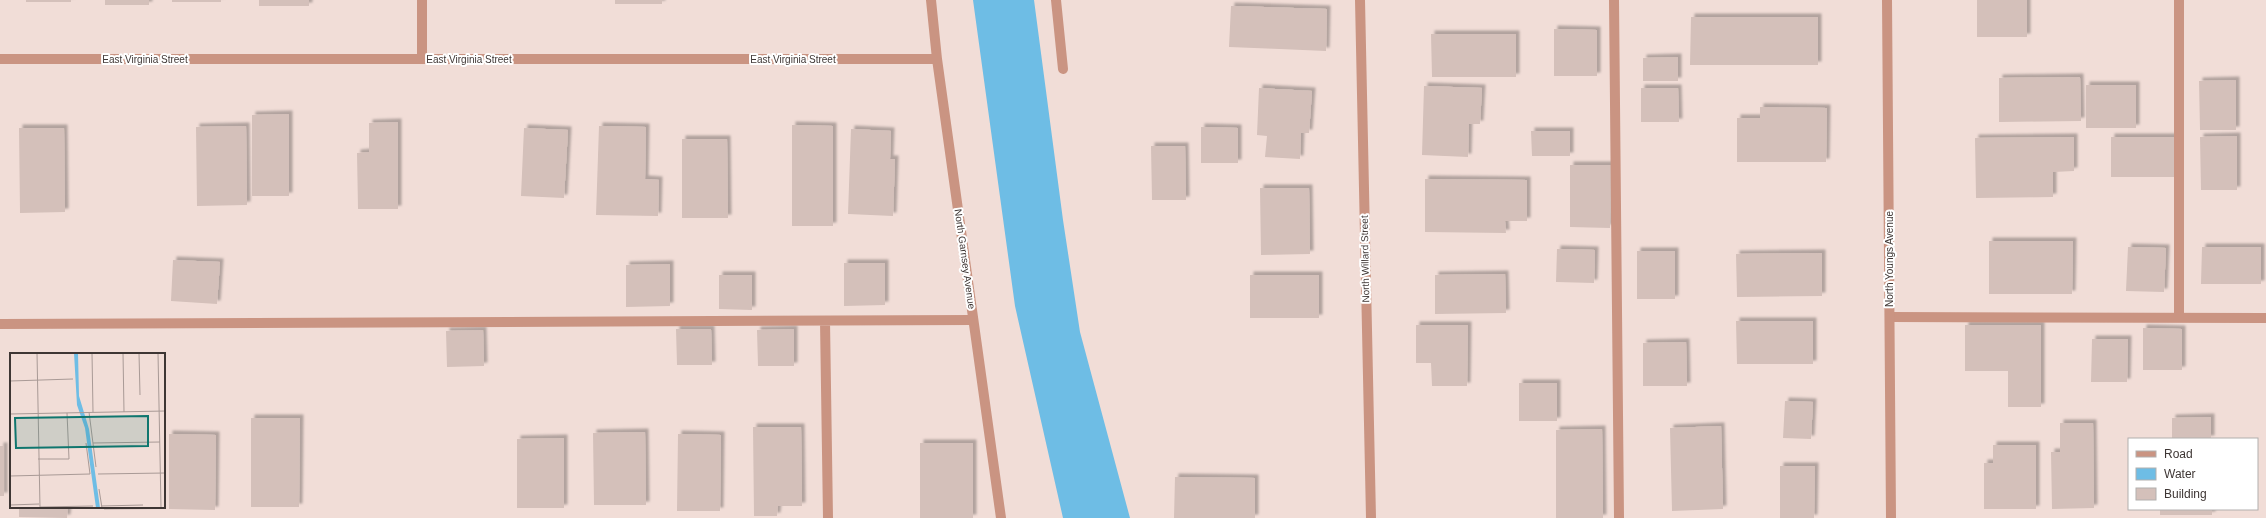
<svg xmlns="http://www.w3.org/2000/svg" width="2266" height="518" font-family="Arial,sans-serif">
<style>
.water{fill:#6ebde5}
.building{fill:#d4c0ba;filter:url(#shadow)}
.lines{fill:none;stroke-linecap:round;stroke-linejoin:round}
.lane{stroke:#ca9482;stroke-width:10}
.street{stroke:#ca9482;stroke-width:10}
.labels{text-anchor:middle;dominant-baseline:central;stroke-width:4;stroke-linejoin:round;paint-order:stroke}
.street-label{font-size:10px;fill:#3e3634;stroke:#fff}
.inset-road{fill:none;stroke:#a99a96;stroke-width:1}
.view{fill:#0f766e;fill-opacity:0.15;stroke:#0f766e;stroke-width:2}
.inset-edge{fill:none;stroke:#3e3634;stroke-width:2}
</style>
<defs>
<filter id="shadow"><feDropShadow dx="3.5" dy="-3.5" stdDeviation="1" flood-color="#0004"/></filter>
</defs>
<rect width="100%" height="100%" fill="#f1ddd7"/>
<path class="water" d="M973 0H1034L1063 220 1080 332 1130 518H1063L1015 306Z"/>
<path class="building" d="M26 0H71V2H26Z
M105 0H149V5H105Z
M172 0H221V2H172Z
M259 0H309V6H259Z
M615 0H662V4H615Z
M1977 0H2027V37H1977Z
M1231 6 1327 9 1326 51 1229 47Z
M1691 17H1818V65H1690Z
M1554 29 1597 30V76H1554Z
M1431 34H1516V77H1432Z
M1678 57V81H1643V58Z
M2080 77 2081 121 1999 122V78Z
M2236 80V130H2200L2199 81Z
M2086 85H2136V128H2086Z
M1424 86 1482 88 1480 124H1469L1468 157 1422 155Z
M1259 88 1312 91 1309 133H1301L1300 159 1265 157 1267 136 1257 135Z
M1641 88H1678L1679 122H1641Z
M1760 107 1827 108 1826 162H1737V118H1760Z
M289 114V196H252V115Z
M398 122V209H358L357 153 369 152V123Z
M792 125 833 126V226H792Z
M246 126 247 205 197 206 196 127Z
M599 126 646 127 645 179 659 180 658 216 596 215Z
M1201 127 1238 128V163H1201Z
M19 128H64L65 212 20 213Z
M524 128 568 130 564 198 521 196Z
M851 129 891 131 890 159H895L893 216 848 214Z
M1531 131H1570V156H1532Z
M2237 136V190H2201L2200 137Z
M2074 137V171L2053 172V197L1976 198 1975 138Z
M2111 137H2174V177H2111Z
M682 139H727L728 218H682Z
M1151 146H1185L1186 200H1152Z
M1570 165H1611L1610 228 1570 227Z
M1425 179 1527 180V221H1505L1506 233 1425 232Z
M1260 188H1309L1310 254 1261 255Z
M1989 241H2073L2072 294H1989Z
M2128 247 2166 248 2164 292 2126 291Z
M2202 247H2261V284H2201Z
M1557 249 1595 250 1594 283 1556 282Z
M1637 251H1675V299H1637Z
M1822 253V296L1737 297 1736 254Z
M173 260 220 262 217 304 171 301Z
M844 263H885V305L844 306Z
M670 264V306L626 307V265Z
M1505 274 1506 313 1435 314V275Z
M719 275H752V310L719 309Z
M1250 275H1319V318H1250Z
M1736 321H1813V364H1737Z
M1416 325H1468L1467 386H1432L1431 363H1416Z
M1965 325H2041V407H2008V371H1965Z
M2143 328 2182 329V370H2143Z
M676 329H711L712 365H677Z
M794 329V366H758L757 330Z
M483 330 484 366 447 367 446 331Z
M2092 339H2128L2127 382H2091Z
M1686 342 1687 386H1643V343Z
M1519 383H1557V421H1519Z
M1785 401 1813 402 1811 439 1783 438Z
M2211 417V439H2172V418Z
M251 418H300L299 507H251Z
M2060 423H2093L2094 508 2052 509 2051 452H2060Z
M1721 426 1723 509 1672 511 1670 428Z
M753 427H801L802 506H778L777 516H754Z
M1602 429 1603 518H1556V430Z
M645 432 646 505H594L593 433Z
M169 434 216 435 215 510 169 509Z
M678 434 721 435 720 511H677Z
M564 438V508H517V439Z
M920 443H973V518H920Z
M1993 445H2036V509H1984V463H1993Z
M0 446H4V496H0Z
M1780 466H1815L1814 518H1780Z
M1175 477 1255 478V518H1174Z
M19 507H68L67 518 19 517Z
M104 507H158V509L104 510Z
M2160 509H2212V515H2160Z"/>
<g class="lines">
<path class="lane" d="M1614 0 1619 518
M422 59V0
M1890 317 2266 318
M2179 318V0
M825 321 828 518
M0 324 973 320"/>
<path class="street" d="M931 0 937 59 1001 518
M1056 0 1063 69
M1360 0 1371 518
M1887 0 1891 518
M0 59H937"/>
</g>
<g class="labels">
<g class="street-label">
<text x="145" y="59">East Virginia Street</text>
<text x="469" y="59">East Virginia Street</text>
<text x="793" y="59">East Virginia Street</text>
<text transform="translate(965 259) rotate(82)">North Garnsey Avenue</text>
<text transform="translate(1365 259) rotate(-91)">North Willard Street</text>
<text transform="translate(1889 259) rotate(-90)">North Youngs Avenue</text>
</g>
</g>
<g transform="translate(10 353)">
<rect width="155" height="155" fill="#f1ddd7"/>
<path d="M64 0H68L69 43 79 76 90 155H86L75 75 67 52Z" fill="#6ebde5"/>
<path class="inset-road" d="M27 0 30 155M82 0 83 59M113 0 114 59M129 0 130 42M148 0 151 155M0 28 63 26M79 59 86 114M0 61 155 58M83 90 150 89M28 106H59L57 60M88 121 155 120M0 123 80 121 76 90M89 136 92 155M0 152 29 151M91 153 133 152M30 154 83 153"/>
<path class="view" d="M138 63V93L6 95 5 65Z"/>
<rect width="155" height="155" class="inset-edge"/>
</g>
<rect x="2128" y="438" width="130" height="72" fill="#ffffff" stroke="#b2afae"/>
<rect x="2136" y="451" width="20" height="6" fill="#ca9482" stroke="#b2afae"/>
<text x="2164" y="458" font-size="12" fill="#3e3634">Road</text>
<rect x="2136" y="468" width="20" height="12" fill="#6ebde5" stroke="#b2afae"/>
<text x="2164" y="478" font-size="12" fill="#3e3634">Water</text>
<rect x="2136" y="488" width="20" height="12" fill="#d4c0ba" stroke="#b2afae"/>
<text x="2164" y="498" font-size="12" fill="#3e3634">Building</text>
</svg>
